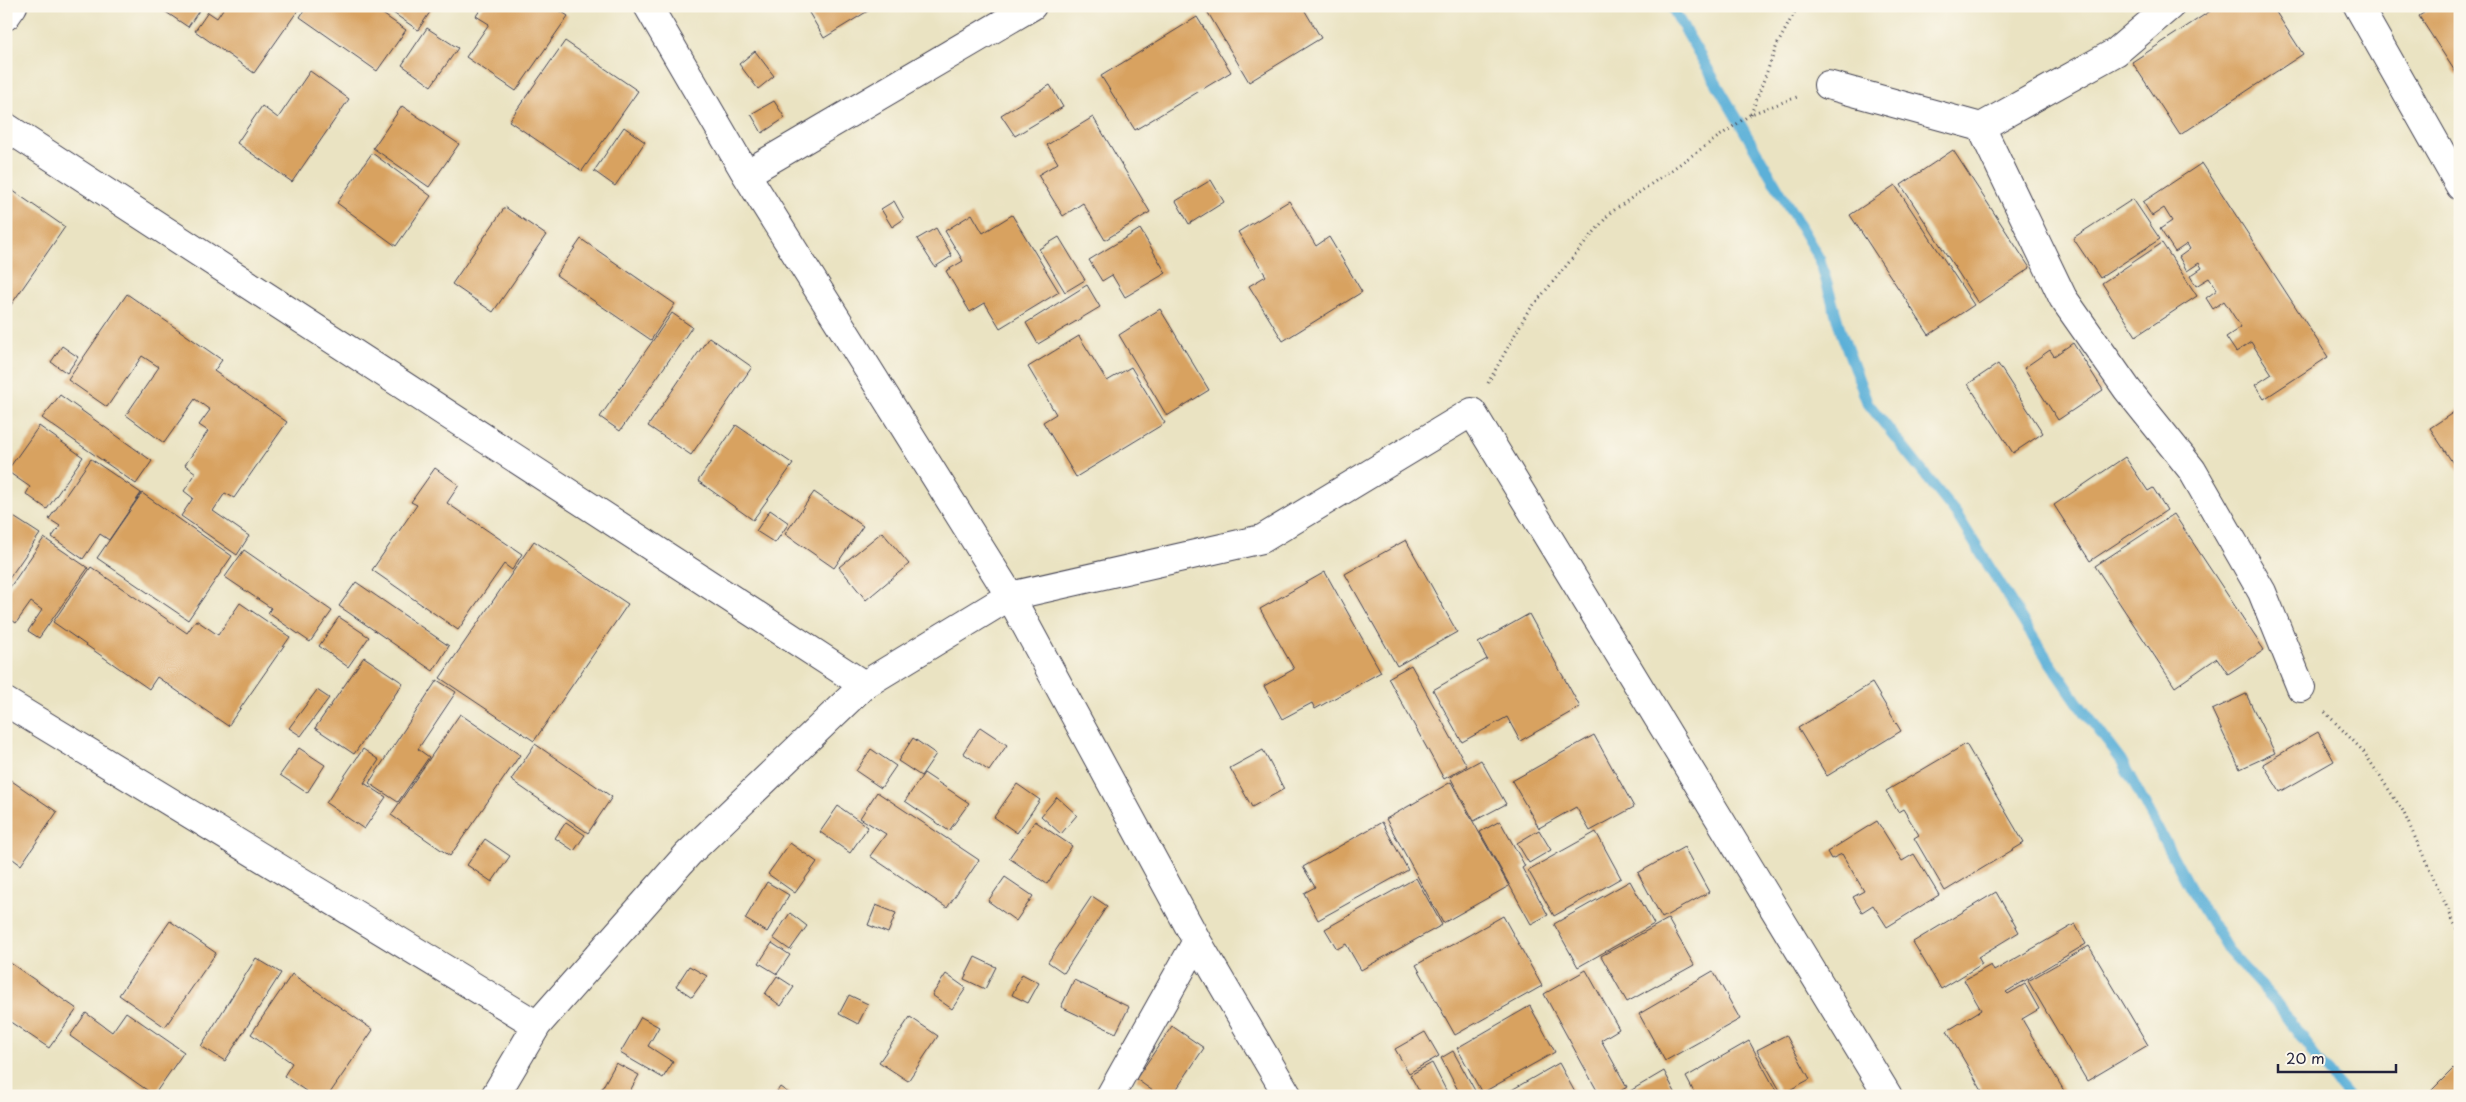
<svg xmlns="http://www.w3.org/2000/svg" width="2466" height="1102" font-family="'Playpen Sans',sans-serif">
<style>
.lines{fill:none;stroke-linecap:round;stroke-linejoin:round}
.stream{stroke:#5cb0d8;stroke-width:11}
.building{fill:#d8a260}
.street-casing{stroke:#403f4f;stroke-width:30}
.path{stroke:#403f4f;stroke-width:3;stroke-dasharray:1 4;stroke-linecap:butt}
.street{stroke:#fff;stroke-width:28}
</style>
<rect width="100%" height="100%" fill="#fbf7ec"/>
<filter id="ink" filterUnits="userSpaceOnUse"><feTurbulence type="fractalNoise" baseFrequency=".02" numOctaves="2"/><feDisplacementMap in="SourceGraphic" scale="10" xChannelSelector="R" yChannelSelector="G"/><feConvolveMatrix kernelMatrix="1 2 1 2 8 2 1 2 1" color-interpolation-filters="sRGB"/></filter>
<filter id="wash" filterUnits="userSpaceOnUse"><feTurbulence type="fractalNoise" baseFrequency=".0096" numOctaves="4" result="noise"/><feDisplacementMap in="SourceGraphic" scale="20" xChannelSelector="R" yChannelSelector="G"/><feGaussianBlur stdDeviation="1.12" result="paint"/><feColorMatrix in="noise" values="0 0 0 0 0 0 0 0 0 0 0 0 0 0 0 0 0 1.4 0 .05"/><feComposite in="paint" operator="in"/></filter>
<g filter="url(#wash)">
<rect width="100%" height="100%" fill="#eae3c2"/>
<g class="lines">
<path class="stream" d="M1671 6 1820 260 1841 332 1867 402 1957 515 2036 642 2078 703 2121 760 2189 886 2228 950 2276 1002 2321 1064 2348 1096"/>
</g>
<g id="blocks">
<path class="building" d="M157 6H202L188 27Z
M225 6H301L254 73 195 31 208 12 217 18Z
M307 6H371L406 30 377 71 300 17Z
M383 6H434L418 30Z
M483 6H553L568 16 516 91 466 57 489 24 476 16Z
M805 6H876L824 38Z
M1204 6H1302L1321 38 1249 82Z
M2218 6H2272L2303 54 2180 135 2132 62Z
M2434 6H2460V79L2419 16Z
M1197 17 1231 72 1135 130 1101 76Z
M427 28 458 48 431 86 402 65Z
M565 41 638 91 582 171 509 121Z
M755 51 774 76 758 89 739 64Z
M310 71 349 99 292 182 237 143 262 106 278 118Z
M1050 85 1063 107 1015 136 1001 115Z
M774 101 785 118 762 133 751 114Z
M402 106 459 144 429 187 373 148Z
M1093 117 1150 212 1105 240 1083 203 1063 216 1038 175 1058 163 1047 145Z
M624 127 645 142 615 186 594 171Z
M1953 150 2030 268 1978 303 1901 185Z
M372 153 431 196 396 246 337 203Z
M2202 163 2328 357 2264 399 2255 385 2272 374 2251 342 2236 352 2226 337 2241 327 2224 301 2213 309 2206 298 2217 290 2209 278 2196 286 2190 276 2202 268 2199 263 2187 271 2179 257 2190 249 2187 244 2175 252 2160 229 2172 221 2164 208 2152 216 2143 202Z
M1211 180 1224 202 1189 224 1176 201Z
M1895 185 1974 305 1929 335 1850 215Z
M6 186 65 227 6 312Z
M2133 199 2160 239 2100 278 2073 238Z
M894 201 904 219 892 227 881 209Z
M1289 201 1316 246 1329 237 1362 292 1283 341 1249 286 1266 276 1238 232Z
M505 207 546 235 493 312 452 284Z
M972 214 983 233 1012 215 1059 292 1000 328 985 303 970 312 946 271 963 261 945 231Z
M936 228 952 256 935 267 917 239Z
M1140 229 1166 273 1125 297 1112 275 1102 281 1089 260Z
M1059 237 1085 280 1065 292 1039 249Z
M581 239 675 304 651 340 556 275Z
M2162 243 2197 296 2136 336 2102 283Z
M1087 285 1100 307 1038 344 1026 323Z
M127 294 222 360 214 371 287 422 234 498 225 493 213 511 249 536 237 555 181 516 193 498 184 491 196 473 185 465 208 431 199 425 210 410 195 399 164 443 126 415 159 367 142 356 107 407 68 380Z
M1160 309 1209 390 1167 416 1119 335Z
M672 313 692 327 620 431 600 417Z
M1079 336 1107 381 1131 367 1165 423 1076 477 1043 422 1056 414 1028 367Z
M709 337 752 367 691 455 648 426Z
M2073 343 2103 390 2058 420 2024 368 2050 350 2054 356Z
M62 346 78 357 67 373 51 362Z
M1998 364 2043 433 2013 453 1968 384Z
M60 395 152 461 136 484 42 418Z
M2460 408V474L2430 428Z
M736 425 793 464 753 520 698 481Z
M39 426 83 457 47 509 26 494 30 487 7 471Z
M2125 457 2148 491 2153 488 2167 510 2090 561 2054 505Z
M91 459 141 493 109 540 100 534 83 559 52 537 60 526 49 519Z
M435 468 459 485 447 503 522 554 512 570 504 564 458 630 372 570 417 505 411 502Z
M814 492 863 526 834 568 785 534Z
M142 493 232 556 188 620 97 558Z
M770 510 789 523 775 543 756 531Z
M6 512 40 534 6 583Z
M2174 514 2264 650 2228 674 2217 658 2175 687 2095 566Z
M882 532 909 564 866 600 839 567Z
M44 538 88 568 39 638 28 631 42 610 31 602 16 623 6 616V593Z
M1406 540 1457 632 1397 666 1345 574Z
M534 541 628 604 534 741 440 678Z
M244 550 332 611 310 642 268 613 271 608 225 577Z
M91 567 187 633 196 620 218 635 240 603 290 637 228 726 157 677 149 689 53 622Z
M1325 572 1381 672 1315 709 1312 703 1282 719 1264 686 1294 669 1260 609Z
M356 582 449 646 433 671 339 606Z
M1529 614 1580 707 1520 741 1507 717 1462 742 1433 690 1487 659 1478 643Z
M339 617 369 637 348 667 319 646Z
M364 657 403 683 354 754 315 728Z
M1411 665 1467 766 1444 779 1388 678Z
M437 680 456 692 418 749 429 757 398 802 369 783Z
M1872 683 1901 731 1827 776 1798 728Z
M317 690 329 698 301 736 289 728Z
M2246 694 2275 753 2240 769 2212 710Z
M460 714 520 755 450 856 391 815Z
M980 727 1007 745 989 771 963 753Z
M2318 732 2334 761 2280 792 2263 764Z
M1594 735 1634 807 1590 831 1576 807 1539 828 1512 781Z
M913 738 936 754 921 776 898 761Z
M535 744 612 797 588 833 511 780Z
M1966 744 2024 843 1945 891 1914 838 1919 835 1903 809 1898 812 1886 791Z
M299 748 325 765 307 793 280 775Z
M363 749 379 760 364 783 386 797 364 829 326 803Z
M871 749 896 766 881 788 856 771Z
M1263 750 1284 789 1252 807 1230 768Z
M1481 760 1506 804 1474 821 1450 777Z
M924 773 969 803 949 831 905 801Z
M6 777 57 812 21 865 6 854Z
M1451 782 1509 886 1443 923 1386 819Z
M1017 784 1040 800 1017 833 994 817Z
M877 792 979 860 947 908 870 856 886 834 860 818Z
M1057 797 1077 815 1061 834 1041 816Z
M838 806 868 827 850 853 820 832Z
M1035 821 1072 846 1047 884 1009 858Z
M1500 821 1525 866 1522 868 1548 915 1531 924 1480 832Z
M1877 821 1902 861 1914 854 1939 895 1887 927 1873 905 1862 912 1853 897 1864 891 1842 854 1831 859 1827 852Z
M566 822 585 835 574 851 555 838Z
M1382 822 1408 870 1318 920 1304 893 1315 887 1303 867Z
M1539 830 1551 850 1529 863 1517 843Z
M1596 832 1621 878 1554 916 1528 870Z
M485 839 510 856 492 882 467 865Z
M790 843 817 862 795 893 768 874Z
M1684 847 1709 892 1662 918 1638 873Z
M1005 877 1033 896 1016 921 988 901Z
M1416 878 1442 925 1361 970 1346 944 1337 949 1325 929Z
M1630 881 1654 924 1578 967 1554 924Z
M767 882 789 895 767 932 745 919Z
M1996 892 2019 932 1978 957 1982 964 1941 989 1913 942Z
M1092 896 1107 906 1064 973 1048 962Z
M876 905 896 913 888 933 868 925Z
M790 913 807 926 790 950 773 938Z
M1503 916 1542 986 1455 1035 1416 965Z
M1668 919 1694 965 1627 1002 1601 956Z
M170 921 216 953 165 1027 119 995Z
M2075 924 2086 944 2006 992 2008 994 2025 984 2039 1009 2022 1019 2067 1096H1985L1947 1031 1981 1010 1964 980 1991 965 1994 971Z
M772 943 790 955 777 974 759 963Z
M2089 946 2148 1045 2087 1081 2028 981Z
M975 957 996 967 985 989 964 979Z
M256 958 281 973 225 1061 201 1046Z
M6 960 77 1009 49 1048 6 1019Z
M689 966 707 976 692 997 676 986Z
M1586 970 1619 1029 1601 1040 1627 1087 1612 1096H1600L1544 994Z
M1713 971 1740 1019 1665 1061 1639 1014Z
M292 974 373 1030 328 1096H313L284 1076 292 1063 251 1034Z
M946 974 966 988 952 1009 932 995Z
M1022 974 1039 983 1028 1003 1012 995Z
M777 976 794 987 781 1006 765 994Z
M1074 980 1129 1007 1116 1033 1061 1007Z
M849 995 868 1004 858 1024 839 1014Z
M1530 1006 1555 1052 1482 1093 1457 1048Z
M126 1012 184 1052 154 1095 70 1036 86 1013 112 1032Z
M641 1017 659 1027 648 1046 673 1062 663 1078 620 1053Z
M910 1017 938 1036 908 1081 879 1062Z
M1172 1026 1204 1048 1172 1096H1160L1136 1079Z
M1425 1032 1439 1056 1409 1073 1395 1049Z
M1786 1035 1810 1079 1782 1094 1757 1050Z
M1749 1041 1779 1096H1696L1686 1077Z
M1453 1051 1478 1096H1461L1441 1058Z
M616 1063 639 1075 627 1096H610L601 1090Z
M1432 1063 1448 1094 1444 1096H1422L1410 1075Z
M1559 1063 1577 1096H1501Z
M2453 1069 2460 1076V1096H2426Z
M1664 1071 1677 1096H1633L1630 1091Z
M780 1087 793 1096H774Z"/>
</g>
</g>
<g filter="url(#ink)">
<use href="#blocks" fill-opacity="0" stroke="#403f4f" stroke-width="1"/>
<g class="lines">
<defs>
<path id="street" d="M648 6 746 174 1010 596 1197 941 1288 1096
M2358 6 2460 186
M6 16 13 6
M1828 85 1981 127 2116 52 2170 6
M6 127 864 685
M1981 127 2063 298 2127 389 2192 470 2262 592 2301 688
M746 174 1032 6
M6 702 537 1025
M495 1096 537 1025 688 854 864 685 1010 596 1262 539 1472 412 1888 1096
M1110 1096 1197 941"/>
</defs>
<use href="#street" class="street-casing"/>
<path class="path" d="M1751 114 1777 45 1798 6
M1488 383 1527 313 1610 213 1751 114 1797 97
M2325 712 2363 751 2403 811 2460 936"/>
<use href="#street" class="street"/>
</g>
</g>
<rect width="2466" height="1102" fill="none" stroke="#fbf7ec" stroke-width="25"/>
<path d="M2278 1064v8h118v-8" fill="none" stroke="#22223b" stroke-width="2.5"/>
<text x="2286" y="1064" font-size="15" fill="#22223b" stroke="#fbf7ec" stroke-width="4" paint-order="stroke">20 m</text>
</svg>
